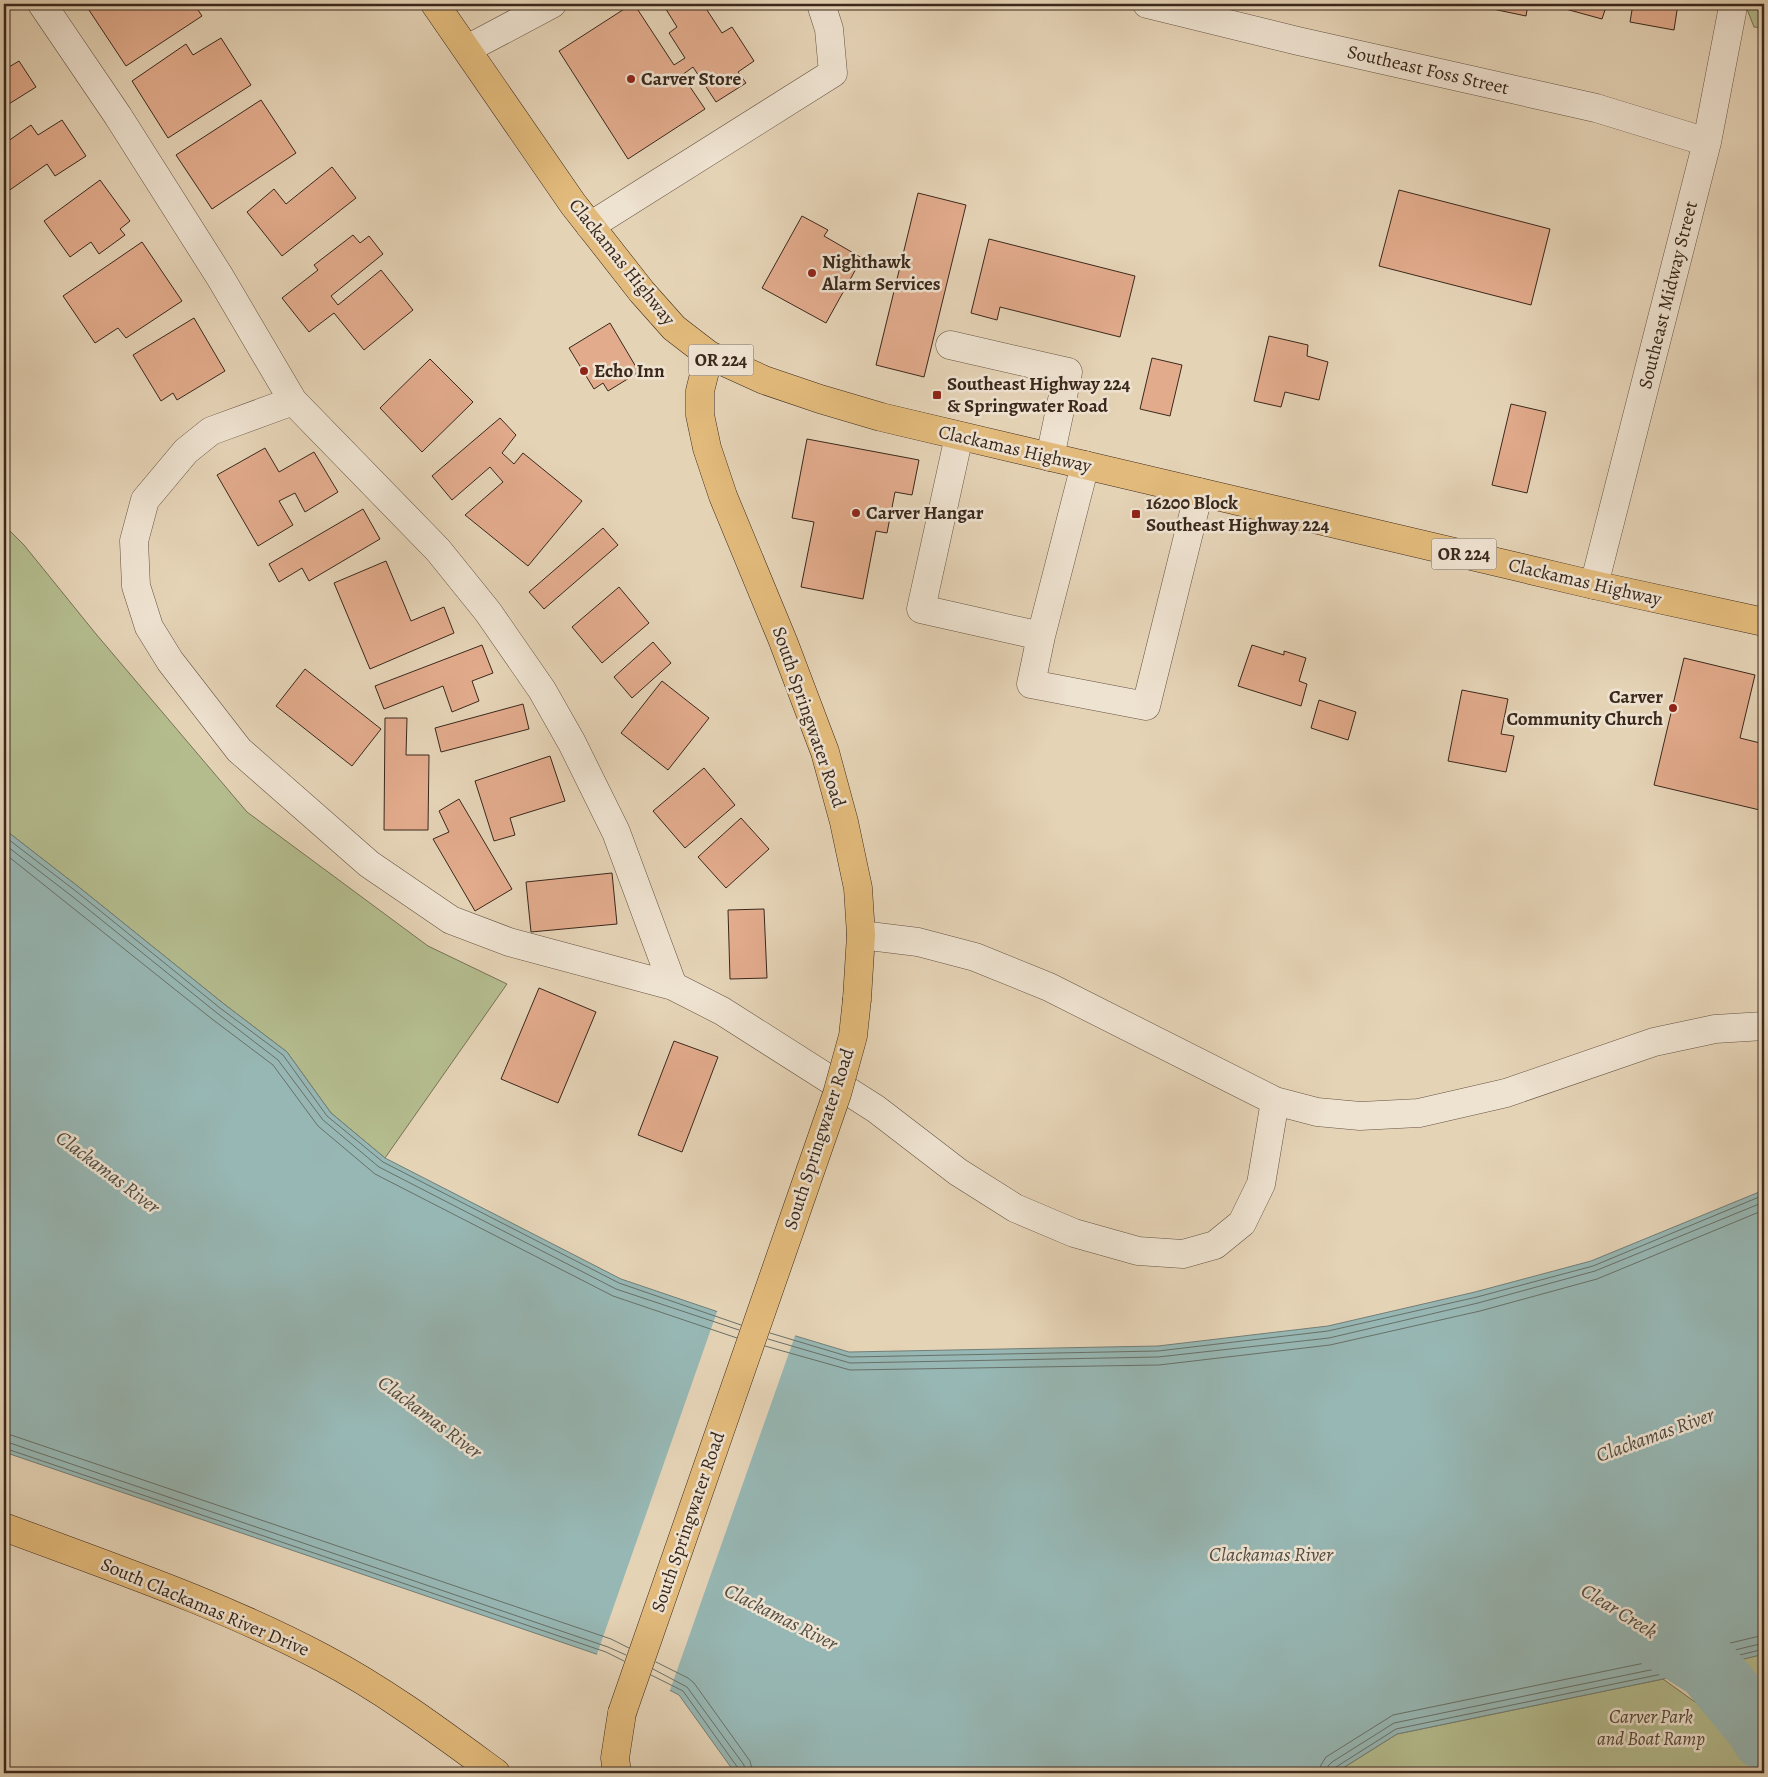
<svg xmlns="http://www.w3.org/2000/svg" width="1768" height="1777" font-family="Alegreya,serif">
<style>
.green{fill:#b4bc8e;stroke:#777255}
.water{fill:#97b7b4;stroke:#727e77}
.pier{fill:#e5d3b6}
.lines{fill:none;stroke-linecap:round;stroke-linejoin:round}
.shore{stroke:#687068;stroke-width:1}
.river{stroke:#97b7b4;stroke-width:65}
.building{fill:#e2ab8c;stroke:#3a281c}
.minor-casing{stroke:#655342;stroke-width:29}
.major-casing{stroke:#3a281c;stroke-width:29}
.minor{stroke:#eee2d0;stroke-width:28}
.major{stroke:#e2ba7b;stroke-width:28}
.major-bridge-casing{stroke:#3a281c;stroke-width:29;stroke-linecap:butt}
.major-bridge{stroke:#e2ba7b;stroke-width:28}
.poi-dot{fill:#8f2418;stroke:#eee2d0;stroke-width:2}
.labels{text-anchor:middle;dominant-baseline:central;stroke-width:5;stroke-linejoin:round;paint-order:stroke}
.shield{fill:#eee2d0;stroke:#706052;stroke-width:1}
.shield-label{font-size:18px;font-weight:bold;fill:#3a281c}
.street-label{font-size:19px;fill:#3a281c;stroke:#eee2d0}
.poi-label{font-size:19px;font-weight:bold;fill:#3a281c;stroke:#eee2d0;text-anchor:start}
.park-label{font-size:19px;font-style:italic;fill:#524633;stroke:#eee2d0}
.water-label{font-size:20px;font-style:italic;fill:#514c42;stroke:#eee2d0}
</style>
<rect width="100%" height="100%" fill="#e5d3b6"/>
<filter id="stains"><feTurbulence type="fractalNoise" baseFrequency=".004" numOctaves="4"/><feColorMatrix values="0 0 0 0 .2 0 0 0 0 .09 0 0 0 0 .02 0 0 0 .5 -.17"/></filter>
<radialGradient id="worn" r=".72"><stop offset=".6" stop-color="#630" stop-opacity="0"/><stop offset="1" stop-color="#630" stop-opacity=".3"/></radialGradient>
<path class="green" d="M1745 4H1764V28L1754 27Z
M4 525 24 545 96 634 247 812 428 946 507 984 385 1158 331 1113 287 1052 224 1004 80 888 4 829Z
M1764 1654V1738L1758 1727 1708 1667Z
M1663 1679 1744 1737 1759 1773H1335L1397 1734Z"/>
<path class="water" d="M4 829 80 888 224 1004 287 1052 331 1113 385 1158 621 1279 739 1319 849 1352 1158 1346 1328 1326 1475 1292 1591 1261 1764 1190V1654L1663 1679 1397 1734 1335 1773H735L679 1695 605 1657 4 1452Z"/>
<path class="pier" d="M718 1309 796 1333 669 1693 596 1657Z"/>
<g class="lines">
<path class="shore" d="M4 836 77 892 220 1008 283 1055 327 1116 383 1162 619 1283 741 1325
M4 844 73 897 217 1013 278 1060 323 1120 379 1167 616 1289 739 1330
M4 853 212 1019 273 1065 318 1126 375 1174 613 1296 737 1338
M770 1333 850 1357 1158 1351 1328 1331 1477 1297 1593 1266 1764 1195
M768 1339 850 1363 1158 1357 1329 1338 1478 1303 1595 1271 1764 1202
M765 1346 850 1370 1159 1365 1330 1345 1480 1311 1597 1279 1764 1210
M4 1434 11 1435 611 1639 629 1648
M4 1441 608 1647 626 1655
M4 1448 606 1652 624 1661
M656 1662 688 1678 694 1683 750 1761 753 1773
M653 1669 687 1687 744 1765 745 1773
M651 1675 683 1691 738 1768 739 1773
M1319 1773 1321 1765 1326 1757 1393 1715 1659 1660 1764 1635
M1327 1773 1328 1766 1332 1762 1394 1723 1660 1668 1764 1643
M1333 1773 1336 1767 1396 1729 1662 1674 1764 1649"/>
<path class="river" d="M1632 1619 1708 1667 1758 1727 1764 1738"/>
</g>
<path class="building" d="M85 4H194L202 16 126 66Z
M632 4H634L674 65 685 58 669 33 677 27 664 6 669 4H703L722 33 732 27 754 61 738 72 746 83 716 102 693 67 682 75 705 109 628 159 559 51Z
M1469 4H1528L1526 16Z
M1563 4H1607L1602 19 1562 8Z
M1633 4H1678L1674 30 1630 22Z
M221 38 251 85 168 138 132 81 186 44 193 55Z
M19 61 36 87 4 107V70Z
M261 100 296 153 212 209 176 155Z
M62 120 86 156 55 176 47 164 4 194V144L31 125 38 135Z
M332 167 356 198 282 256 247 212 274 189 286 204Z
M100 180 130 221 120 229 125 235 99 254 91 242 70 257 44 221Z
M1399 190 1550 229 1531 305 1379 266Z
M918 193 966 205 924 377 876 365Z
M802 216 828 230 824 236 862 258 826 323 762 288Z
M353 235 360 243 369 236 383 254 331 296 338 305 381 270 413 310 364 350 334 313 309 332 282 298 318 270 314 265Z
M989 239 1135 276 1120 337 1000 307 997 320 971 313Z
M142 242 182 301 126 338 118 328 95 343 63 296Z
M194 318 225 371 177 400 173 393 161 401 133 355Z
M610 323 639 372 608 391 603 383 594 389 569 348Z
M1269 336 1308 345 1307 356 1328 362 1319 400 1285 392 1281 407 1254 401Z
M1152 358 1182 365 1170 416 1140 409Z
M430 359 473 402 422 452 380 408Z
M1511 404 1546 412 1527 493 1492 485Z
M500 418 516 435 502 453 514 464 523 453 582 501 528 566 465 515 503 482 490 467 452 500 432 476Z
M807 439 919 460 912 495 895 492 887 533 876 531 863 599 801 587 814 522 792 518Z
M265 448 279 472 314 452 338 492 305 512 295 493 279 501 293 525 258 546 217 475Z
M363 509 380 539 309 581 302 568 279 582 269 564Z
M603 528 618 545 544 609 529 592Z
M386 561 411 621 444 607 454 633 370 669 334 583Z
M619 587 649 623 602 663 572 627Z
M653 642 671 663 632 698 614 677Z
M482 645 493 673 472 681 479 701 452 712 443 686 384 709 375 686Z
M1252 645 1284 655V651L1306 658 1299 681 1307 684 1301 706 1238 686Z
M1684 658 1755 675 1740 738 1764 744V811L1654 785Z
M305 669 381 729 352 766 276 706Z
M662 681 709 718 668 770 621 733Z
M1462 690 1508 699 1501 734 1514 736 1506 772 1448 761Z
M1319 700 1356 712 1348 740 1311 728Z
M523 704 529 729 441 752 435 728Z
M385 718H407L406 755H429L428 830H384Z
M550 756 565 801 510 818 515 835 494 841 475 781Z
M704 768 735 805 685 848 653 811Z
M459 799 512 889 475 911 433 839 449 832 439 811Z
M741 818 769 849 726 888 698 857Z
M612 873 617 924 531 932 526 882Z
M764 909 767 978 730 979 728 910Z
M539 988 596 1012 558 1103 501 1079Z
M674 1041 718 1057 682 1152 638 1135Z"/>
<g class="lines">
<defs>
<path id="minor" d="M42 4 118 116 220 277 293 401 438 550 488 612 542 690 572 743 616 832 673 986
M1147 4 1298 41 1596 108 1707 142
M467 49 552 4
M590 226 833 73 829 29 821 4
M950 345 1068 372 1050 457
M293 401 211 431 186 451 145 500 134 541 136 586 149 627 170 661 239 750 369 864 451 920 509 942 673 986 722 1011 876 1109 958 1172 1015 1208 1074 1233 1138 1251 1183 1254 1215 1245 1242 1223 1261 1184 1275 1101
M959 436 921 609 1041 636
M1085 465 1041 636 1031 684 1146 706 1199 492
M1594 585 1707 142 1732 12V4
M861 935 918 942 975 957 1049 987 1275 1101 1317 1112 1360 1116 1419 1113 1506 1093 1654 1042 1715 1029 1764 1026"/>
<path id="major" d="M435 4 573 204 642 292 674 328 709 355 764 380 820 399 881 417 1594 585 1764 622
M709 355 700 391V415L707 448 723 496 783 641 825 752 844 822 858 888 861 935 857 999
M4 1527C111 1567 221 1604 323 1658 384 1690 440 1732 496 1773
M617 1773 615 1758 622 1713"/>
</defs>
<use href="#minor" class="minor-casing"/>
<use href="#major" class="major-casing"/>
<use href="#minor" class="minor"/>
<use href="#major" class="major"/>
<defs>
<path id="major-bridge" d="M622 1713 837 1094 853 1036 857 999"/>
</defs>
<use href="#major-bridge" class="major-bridge-casing"/>
<use href="#major-bridge" class="major-bridge"/>
</g>
<g class="poi-dot">
<circle cx="631" cy="79" r="5"/>
<circle cx="812" cy="273" r="5"/>
<circle cx="584" cy="371" r="5"/>
<rect x="932" y="390" width="10" height="10" rx="2.5"/>
<circle cx="856" cy="513" r="5"/>
<rect x="1131" y="509" width="10" height="10" rx="2.5"/>
<circle cx="1673" cy="708" r="5"/>
</g>
<g class="labels">
<g class="shield">
<rect x="688.5" y="344.5" width="65" height="31" rx="4"/>
<rect x="1431.5" y="538.5" width="65" height="31" rx="4"/>
</g>
<g class="shield-label">
<text x="721" y="360">OR 224</text>
<text x="1464" y="554">OR 224</text>
</g>
<g class="street-label">
<text transform="translate(1428 70) rotate(13)">Southeast Foss Street</text>
<text transform="translate(622 262) rotate(51)">Clackamas Highway</text>
<text transform="translate(1668 295) rotate(-76)">Southeast Midway Street</text>
<text transform="translate(1015 449) rotate(13)">Clackamas Highway</text>
<text transform="translate(1585 582) rotate(13)">Clackamas Highway</text>
<text transform="translate(809 717) rotate(71)">South Springwater Road</text>
<text transform="translate(819 1139) rotate(-72)">South Springwater Road</text>
<text transform="translate(688 1522) rotate(-71)">South Springwater Road</text>
<text transform="translate(205 1607) rotate(23)">South Clackamas River Drive</text>
</g>
<g class="poi-label">
<text x="641" y="79">Carver Store</text>
<text x="822" y="262">Nighthawk<tspan x="822" dy="22">Alarm Services</tspan></text>
<text x="594" y="371">Echo Inn</text>
<text x="947" y="384">Southeast Highway 224<tspan x="947" dy="22">&amp; Springwater Road</tspan></text>
<text x="1146" y="503">16200 Block<tspan x="1146" dy="22">Southeast Highway 224</tspan></text>
<text x="866" y="513">Carver Hangar</text>
<text x="1663" y="697" text-anchor="end">Carver<tspan x="1663" dy="22">Community Church</tspan></text>
</g>
<g class="park-label">
<text x="1651" y="1717">Carver Park<tspan x="1651" dy="22">and Boat Ramp</tspan></text>
</g>
<g class="water-label">
<text transform="translate(108 1172) rotate(37)">Clackamas River</text>
<text transform="translate(430 1417) rotate(37)">Clackamas River</text>
<text transform="translate(1655 1435) rotate(-20)">Clackamas River</text>
<text x="1271" y="1554">Clackamas River</text>
<text transform="translate(1619 1611) rotate(32)">Clear Creek</text>
<text transform="translate(781 1617) rotate(27)">Clackamas River</text>
</g>
</g>
<rect width="1768" height="1777" fill="none" stroke="#e5d3b6" stroke-width="20"/>
<rect x="5" y="5" width="1758" height="1767" fill="none" stroke="#3a281c" stroke-width="2.5"/>
<rect x="10" y="10" width="1748" height="1757" fill="none" stroke="#3a281c"/>
<rect width="100%" height="100%" filter="url(#stains)"/>
<rect width="100%" height="100%" fill="url(#worn)"/>
</svg>
